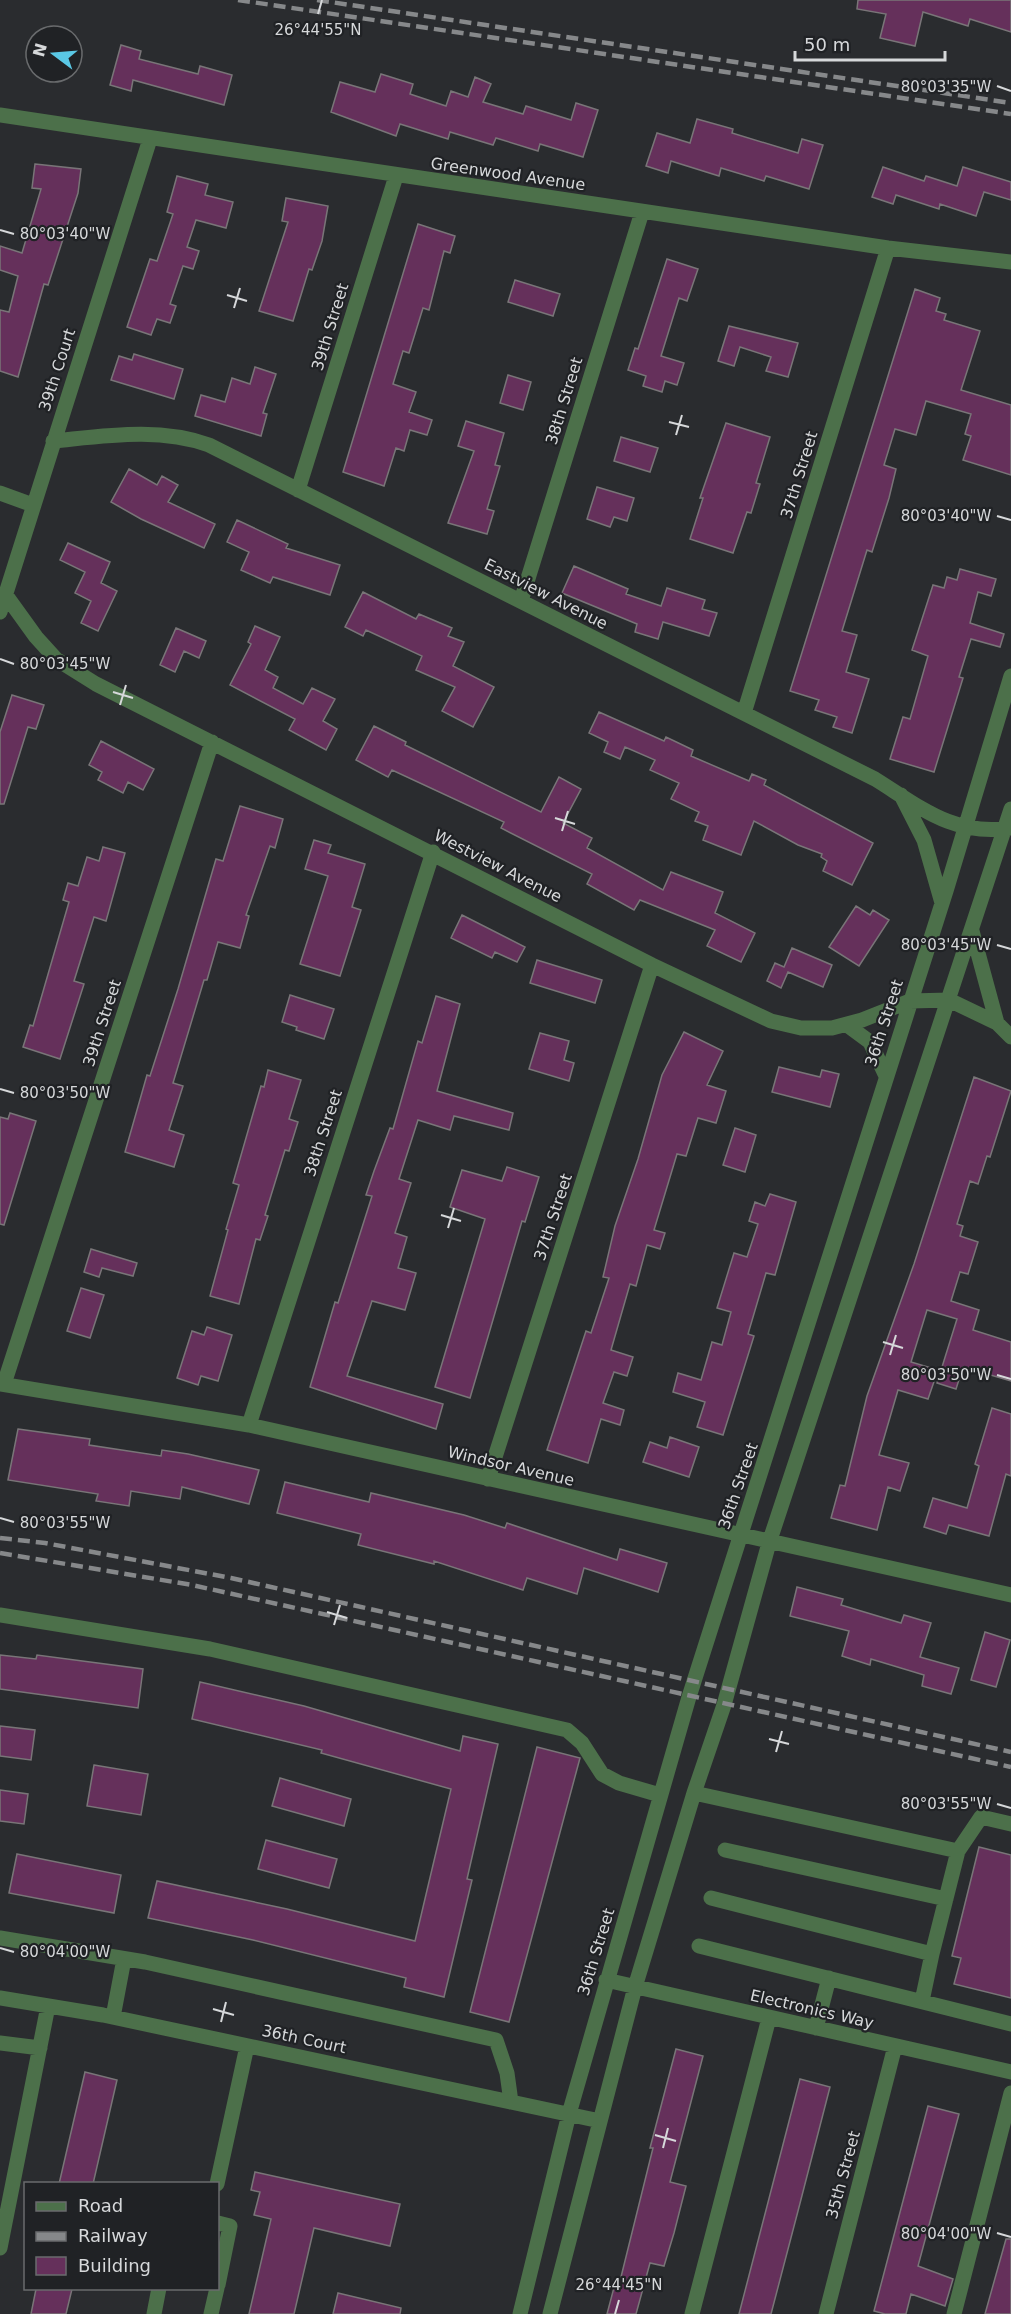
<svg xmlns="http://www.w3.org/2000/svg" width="1011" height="2314" font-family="'DejaVu Sans',sans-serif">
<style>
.building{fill:#65305b;stroke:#797578;stroke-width:1.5}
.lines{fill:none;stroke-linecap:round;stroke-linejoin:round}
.minor{stroke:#4c704a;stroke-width:15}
.rail{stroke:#86888a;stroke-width:4.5;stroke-dasharray:12 6;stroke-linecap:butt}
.ticks{fill:none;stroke:#d6d8da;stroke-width:2}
.labels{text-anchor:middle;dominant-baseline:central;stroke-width:4.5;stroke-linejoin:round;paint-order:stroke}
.street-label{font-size:16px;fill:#d6d8da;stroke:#202225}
.ticks-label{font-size:15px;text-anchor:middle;fill:#d6d8da;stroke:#202225;stroke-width:4.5;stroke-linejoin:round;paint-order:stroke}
</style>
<rect width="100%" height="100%" fill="#2a2c2f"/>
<path class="building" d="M858 0H1011V32L970 19 968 26 923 12 915 46 880 38 886 14 857 9Z
M121 45 141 51 139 59 198 74 200 66 232 75 224 105 133 80 131 91 110 85Z
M381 74 413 84 410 94 446 106 451 91 468 97 475 77 491 84 483 102 523 114 526 106 571 120 576 103 598 110 583 157 540 144 538 151 496 138 493 145 450 132 448 139 400 124 396 136 331 112 340 82 375 92Z
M697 119 733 129 732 133 798 153 802 139 823 145 809 189 766 176 764 181 721 168 719 176 671 161 668 173 646 166 657 133 690 143Z
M35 164 81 169 78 193 48 285 44 284 18 377 0 371V310L9 312 18 276 0 270V246L22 253 41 189 32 188Z
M883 167 924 181 926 176 957 186 963 167 1011 182V200L984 192 976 216 940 204 939 209 896 195 893 204 872 197Z
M177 176 208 184 205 195 233 202 226 228 196 220 187 247 199 251 193 269 183 266 170 304 176 306 170 323 157 319 151 335 127 327 150 259 157 261 173 214 167 212Z
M286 198 328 206 322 241 312 270 309 269 293 321 259 311 288 222 282 221Z
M418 224 455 236 450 253 444 251 429 310 423 308 409 353 403 351 393 384 416 392 409 412 432 420 427 435 410 430 404 451 396 448 384 486 343 472Z
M667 259 698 269 687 301 679 298 661 356 684 363 677 385 665 381 662 392 643 386 646 376 628 370 635 348 638 349Z
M515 280 560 294 553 316 508 302Z
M915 289 940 298 936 311 946 314 944 320 980 331 961 390 1011 405V475L963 460 971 436 965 434 971 414 926 401 916 435 895 429 884 465 896 469 889 498 872 552 867 550 842 631 857 635 846 672 869 679 852 733 833 727 837 717 815 710 819 700 790 691Z
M729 326 798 343 788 377 766 371 771 357 740 347 734 366 718 361Z
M134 354 183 369 174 399 111 380 119 356 132 360Z
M255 367 276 374 263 413 267 414 261 436 195 416 201 395 225 402 232 378 250 384Z
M508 375 531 382 523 410 500 403Z
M466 421 504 433 495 465 500 466 487 509 494 511 487 534 448 523 474 451 458 446Z
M726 423 770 437 756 483 760 484 751 513 747 512 733 553 690 539 703 498H700Z
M621 437 658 448 650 472 614 461Z
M129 469 157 485 162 476 178 485 168 502 215 524 204 548 141 519 111 502Z
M597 487 634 498 627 521 614 517 610 527 587 519Z
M237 520 288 544 286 548 340 565 330 595 273 577 270 583 241 570 249 552 227 542Z
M68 543 110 562 101 583 117 591 98 631 81 623 91 601 75 593 85 572 60 560Z
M574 566 628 589 626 594 661 606 667 588 705 600 702 609 717 613 709 636 663 622 658 639 635 632 637 624 562 593Z
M960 569 996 579 991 596 978 592 970 623 1004 634 1000 647 971 639 959 677 963 678 934 772 890 759 903 717 910 719 928 656 912 650 933 585 944 588 947 577 957 580Z
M363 592 416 619 419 614 452 628 448 636 464 642 453 666 494 687 473 727 442 711 455 687 416 670 422 656 366 630 363 636 345 627Z
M255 626 280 637 265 670 278 677 273 688 303 704 312 688 335 699 323 721 337 729 326 750 289 730 295 719 230 685 251 644 248 642Z
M176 628 206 641 199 658 184 651 175 672 160 665Z
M12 695 44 705 36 729 28 727 4 804H0V732Z
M599 712 664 741 666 737 693 750 691 756 749 781 752 774 766 780 764 785 873 843 852 885 823 871 827 861 821 857 822 854 798 845 754 821 741 855 703 840 708 826 695 821 699 812 671 799 679 783 650 770 655 760 625 747 620 759 604 752 608 742 589 733Z
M374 726 406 742 405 745 541 812 559 777 581 789 563 823 592 838 587 848 663 890 671 872 723 892 715 913 755 933 741 962 707 946 715 930 640 900 634 910 587 884 592 874 501 828 504 822 392 770 388 777 356 760Z
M101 741 154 769 143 790 128 782 123 793 98 780 102 772 89 765Z
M240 806 283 819 275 848 270 846 246 915 249 916 240 948 218 942 207 980H204L173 1083 183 1086 169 1130 184 1135 174 1167 125 1152 147 1075 150 1076 178 989 216 859 223 861Z
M314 840 331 845 328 853 365 864 352 907 361 910 340 976 300 964 328 876 305 869Z
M103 847 125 853 106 921 94 917 74 981 84 984 60 1059 23 1047 30 1025 33 1026 69 902 63 900 68 883 78 886 87 857 99 861Z
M856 906 870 915 873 910 889 920 859 966 829 947Z
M462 915 525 947 517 962 495 952 492 958 451 938Z
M792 948 832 965 823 987 788 972 781 988 767 981 775 963 784 967Z
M537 960 602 980 595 1003 530 983Z
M290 995 334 1009 324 1039 296 1030 297 1027 282 1022Z
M436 996 460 1004 437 1091 513 1113 509 1130 454 1116 450 1130 418 1120 399 1179 411 1183 395 1233 407 1237 398 1268 416 1273 405 1310 372 1301 347 1376 443 1404 436 1429 310 1387 335 1302 338 1303 372 1196 366 1195 374 1171 390 1128 393 1129 418 1041 422 1043Z
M684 1032 723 1051 707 1085 726 1091 716 1123 698 1118 686 1156 677 1154 654 1230 665 1233 660 1249 647 1245 636 1286 630 1284 611 1350 633 1357 627 1376 614 1372 603 1403 624 1410 620 1425 601 1419 588 1463 547 1450 586 1331 591 1333 609 1278 603 1277 615 1226 638 1159 662 1075Z
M540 1033 569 1041 564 1060 574 1063 569 1081 529 1069Z
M779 1067 820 1077 822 1070 839 1074 830 1107 772 1092Z
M268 1070 301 1080 289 1119 298 1122 289 1151 285 1150 265 1215 268 1216 260 1240 256 1239 239 1304 210 1296 228 1230 226 1229 239 1185 233 1183 261 1086 264 1087Z
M974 1077 1011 1091 990 1157 987 1156 978 1184 970 1181 957 1224 963 1226 960 1236 978 1242 968 1274 960 1272 951 1301 979 1310 973 1330 1011 1342V1381L963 1367 956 1389 937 1383 957 1319 927 1310 911 1362 938 1370 928 1399 898 1390 879 1455 909 1463 900 1491 888 1487 877 1530 831 1518 840 1485 845 1486 867 1396 914 1264Z
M10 1113 36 1121 4 1225 0 1224V1117L8 1119Z
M735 1128 756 1135 745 1172 723 1165Z
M507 1167 539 1177 525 1222 522 1221 470 1398 435 1387 485 1219 450 1207 462 1170 502 1181Z
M770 1194 796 1202 775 1275 766 1273 748 1334 754 1336 723 1435 697 1427 705 1402 673 1392 678 1373 701 1380 712 1342 722 1345 731 1312 717 1308 734 1253 747 1257 758 1224 749 1221 755 1202 765 1206Z
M91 1249 137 1263 133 1276 102 1268 99 1277 84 1272Z
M81 1288 104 1295 90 1338 67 1331Z
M207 1327 232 1335 218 1381 201 1376 198 1385 177 1378 192 1331 204 1335Z
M992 1408 1011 1414V1476L1006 1474 989 1536 949 1525 946 1534 924 1527 933 1498 967 1508 979 1466 975 1464Z
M18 1429 90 1439 89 1445 161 1456 162 1450 188 1454 259 1470 249 1504 182 1487 180 1499 131 1491 129 1506 96 1501 98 1494 8 1480Z
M670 1437 699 1447 689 1477 643 1462 650 1442 667 1448Z
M285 1482 369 1502 371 1493 464 1515 505 1528 507 1523 617 1560 620 1549 667 1563 658 1592 584 1568 577 1594 527 1578 523 1590 434 1561V1564L358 1545 361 1534 277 1513Z
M797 1587 843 1599 841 1605 901 1623 904 1615 931 1623 920 1657 959 1668 951 1694 922 1686 924 1675 871 1659 870 1665 842 1656 849 1631 790 1616Z
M985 1632 1010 1640 996 1687 971 1680Z
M0 1655 36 1659 37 1655 143 1669 138 1708 0 1689Z
M200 1682 304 1706 460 1751 463 1736 498 1744 467 1879 472 1880 444 1997 404 1987 406 1978 253 1940 148 1918 157 1881 287 1909 415 1941 451 1789 321 1753 322 1750 192 1719Z
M0 1726 35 1730 31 1760 0 1756Z
M537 1747 580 1758 509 2022 470 2012Z
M94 1765 148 1774 141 1815 87 1806Z
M280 1778 351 1799 344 1826 272 1806Z
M0 1790 28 1794 24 1824 0 1821Z
M266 1840 337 1859 329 1888 258 1869Z
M979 1847 1011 1855V1998L954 1984 961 1958 952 1956Z
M17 1854 121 1875 114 1913 9 1893Z
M676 2049 703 2056 670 2182 686 2186 674 2233 664 2266 650 2263 636 2314H607L616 2280 620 2281 653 2148H650Z
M85 2072 117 2080 93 2184H59Z
M800 2079 830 2087 798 2211 771 2314H739Z
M928 2106 959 2114 918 2266 953 2279 945 2306 911 2294 906 2314H885L874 2311Z
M255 2172 400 2204 390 2246 314 2228 294 2314H249L271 2219 254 2215 260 2192 251 2190Z
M1006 2239H1011V2314H985Z
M36 2289H72L66 2314H31Z
M338 2293 401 2308 400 2314H333Z"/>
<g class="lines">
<path class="minor" d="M0 115 888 248 1011 262
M53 441C105 436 159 427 209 445L875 779C920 807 954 837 1011 828
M298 490 396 176
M0 493 33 505
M5 594 36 637 56 659 96 684 652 965 771 1021 801 1028H832L862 1020 910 1001 949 1000 997 1023 1011 1037
M521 601 642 212
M0 612 150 139
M744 713 888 248
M901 795 924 840 942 903
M972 931 997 1023
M847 1025 870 1042 886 1076
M0 1384 249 1425 1011 1595
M4 1384 212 742
M249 1425 433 852
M488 1479 652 965
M0 1615 210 1649 567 1730 582 1743 602 1774 619 1783 660 1795
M694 1793 958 1851 932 1954
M725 1850 946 1899
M958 1851 981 1817 1011 1824
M711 1898 932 1954 922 2001
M0 1938 145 1962 496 2040 507 2073 511 2102
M699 1946 1011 2024
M606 1980 1011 2072
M0 1998 103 2015 600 2121
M113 2017 124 1959
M816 2028 829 1978
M0 2043 40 2048
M217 2184 247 2046
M218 2223 230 2226 218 2285
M0 2248 48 2006
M154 2314 159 2288
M211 2314 217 2288
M520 2314 569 2114 689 1697 946 891 1011 676
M550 2314 635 1987 694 1793 724 1705 769 1543 1011 809
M692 2314 769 2018
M826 2314 895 2046
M954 2314 1011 2093"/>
<path class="rail" d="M238 0 1011 114
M317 0 1011 103
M0 1538 45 1543 231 1578 1011 1752
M0 1553 192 1585 1011 1767"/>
</g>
<path class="ticks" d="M318 14 322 0M997 86 1011 91M0 230 14 234M227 295 247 301M234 308 240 288M669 422 689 427M676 435 682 415M997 516 1011 520M0 659 14 664M113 692 133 698M120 705 126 685M555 818 575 824M562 831 568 811M997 945 1011 949M0 1089 14 1093M441 1215 461 1221M448 1228 454 1208M883 1342 903 1348M890 1355 896 1335M997 1375 1011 1379M0 1518 14 1522M327 1612 347 1618M334 1625 340 1605M769 1739 789 1744M776 1752 782 1731M997 1804 1011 1808M0 1948 14 1952M213 2009 234 2015M221 2022 226 2002M655 2135 676 2141M663 2148 668 2128M997 2233 1011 2237M615 2314 619 2300"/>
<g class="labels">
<g class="street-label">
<text transform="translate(508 174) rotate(8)">Greenwood Avenue</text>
<text transform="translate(330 327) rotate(-73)">39th Street</text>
<text transform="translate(57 370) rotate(-72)">39th Court</text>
<text transform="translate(564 401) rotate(-73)">38th Street</text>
<text transform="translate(799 475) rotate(-73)">37th Street</text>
<text transform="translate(546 594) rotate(27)">Eastview Avenue</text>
<text transform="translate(498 866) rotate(27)">Westview Avenue</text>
<text transform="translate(102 1023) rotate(-72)">39th Street</text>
<text transform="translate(884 1023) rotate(-72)">36th Street</text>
<text transform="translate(323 1133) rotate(-72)">38th Street</text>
<text transform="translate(553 1217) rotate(-72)">37th Street</text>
<text transform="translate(511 1466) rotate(13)">Windsor Avenue</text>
<text transform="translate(738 1486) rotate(-71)">36th Street</text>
<text transform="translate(596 1952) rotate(-73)">36th Street</text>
<text transform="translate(812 2009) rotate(13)">Electronics Way</text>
<text transform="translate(304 2039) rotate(12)">36th Court</text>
<text transform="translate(843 2175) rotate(-75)">35th Street</text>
</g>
</g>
<g class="ticks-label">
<text x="318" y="35">26°44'55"N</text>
<text x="946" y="92">80°03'35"W</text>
<text x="65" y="239">80°03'40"W</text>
<text x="946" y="521">80°03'40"W</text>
<text x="65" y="669">80°03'45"W</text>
<text x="946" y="950">80°03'45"W</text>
<text x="65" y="1098">80°03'50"W</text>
<text x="946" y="1380">80°03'50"W</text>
<text x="65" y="1528">80°03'55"W</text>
<text x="946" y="1809">80°03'55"W</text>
<text x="65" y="1957">80°04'00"W</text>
<text x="946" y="2239">80°04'00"W</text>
<text x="619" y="2290">26°44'45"N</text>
</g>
<rect x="24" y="2182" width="195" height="108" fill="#202225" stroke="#696b6d" stroke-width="1.5"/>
<rect x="36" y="2202" width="30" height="9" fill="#4c704a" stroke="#696b6d" stroke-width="1.5"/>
<text x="78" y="2212" font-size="18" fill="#d6d8da">Road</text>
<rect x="36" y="2232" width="30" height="9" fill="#86888a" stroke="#696b6d" stroke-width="1.5"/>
<text x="78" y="2242" font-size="18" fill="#d6d8da">Railway</text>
<rect x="36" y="2257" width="30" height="18" fill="#65305b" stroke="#696b6d" stroke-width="1.5"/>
<text x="78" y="2272" font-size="18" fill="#d6d8da">Building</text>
<g transform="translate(54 54) rotate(286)"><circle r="28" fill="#202225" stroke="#696b6d" stroke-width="1.5"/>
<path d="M0-4.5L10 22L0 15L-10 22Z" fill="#5ac8e5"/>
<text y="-9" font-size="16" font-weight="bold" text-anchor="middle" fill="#d6d8da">N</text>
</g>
<path d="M795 51v9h150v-9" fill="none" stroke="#d6d8da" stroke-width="3"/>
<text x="804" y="51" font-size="18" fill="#d6d8da" stroke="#202225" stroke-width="4.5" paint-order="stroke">50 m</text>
</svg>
